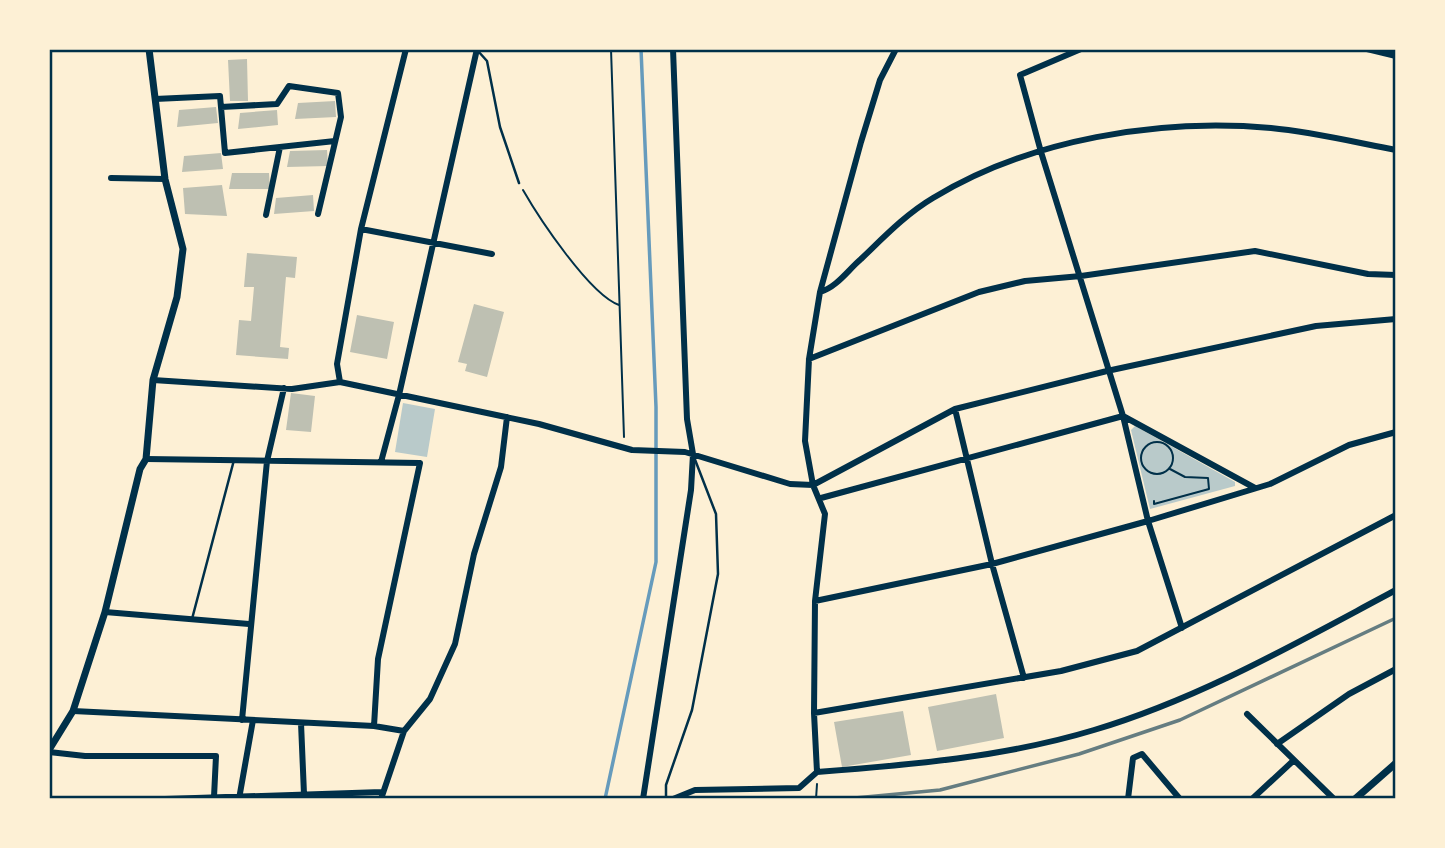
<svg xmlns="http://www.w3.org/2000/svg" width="1445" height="848" font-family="Lora,serif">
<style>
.green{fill:#b9caca}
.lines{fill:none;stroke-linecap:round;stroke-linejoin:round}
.stream{stroke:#669bbc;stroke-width:3.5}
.building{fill:#bec0b2}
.path{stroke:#003049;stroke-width:2}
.service{stroke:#003049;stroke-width:2.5}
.minor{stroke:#003049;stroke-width:6}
.tertiary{stroke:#003049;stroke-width:7}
.rail{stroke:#657d81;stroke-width:3.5}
.neatline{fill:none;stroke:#003049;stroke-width:2.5}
</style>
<rect width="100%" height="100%" fill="#fdf0d5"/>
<path class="green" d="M403 403 435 409 427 457 395 452Z
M1135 426 1235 482V486L1150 509 1131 430Z"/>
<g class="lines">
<path class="stream" d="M605 799 656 562V407L641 49"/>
</g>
<path class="building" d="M247 59 248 101H230L228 60Z
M335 101 336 117 295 119 298 103Z
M216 107 218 123 177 127 179 110Z
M277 110 278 125 238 129 240 113Z
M327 150 328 166 287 167 290 151Z
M221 153 223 169 182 172 184 156Z
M232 173H269L270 189H229Z
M222 185 227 216 185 214 183 188Z
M313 195 314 211 274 214 276 198Z
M247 253 297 257 295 278 286 277 280 347 289 348 288 359 236 355 239 320 251 321 254 287H244Z
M474 304 504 312 487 377 465 371 467 364 458 362Z
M357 315 394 322 387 359 350 352Z
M291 393 315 396 311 432 286 430Z
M996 694 1004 738 937 751 928 707Z
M903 711 911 755 842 767 834 722Z"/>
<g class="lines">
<path class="path" d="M611 49 624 437
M523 190C539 218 590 295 619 305
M1141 458a16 16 0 1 1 32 0a16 16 0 1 1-32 0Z
M1154 501V504L1209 489 1208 478 1185 477 1170 469
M816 799 817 784"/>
<path class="service" d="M478 51 487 61 500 127 519 183
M192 619 234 460
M666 799V785L692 710 718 574 716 514 694 457"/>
<path class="minor" d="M1081 49 1020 75 1041 152 1123 416 1148 521 1182 628
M1367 49 1396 56
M155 99 220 96 225 153 335 141
M221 107 277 104 289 86 338 93 341 117 318 214
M111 178 165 179
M266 215 280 147
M361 229 492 254
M820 292C837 287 848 270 861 259 884 237 906 214 933 198 1030 139 1159 118 1271 128 1313 132 1354 142 1396 150
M809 359 979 292 1025 281 1081 276 1255 251 1368 274 1396 275
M153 380 292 389 340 382 539 424 632 450 685 452 790 484 813 485 955 409 1107 371 1316 326 1396 319
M340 382 337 364 361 229 406 49
M955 409 992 564 1024 678
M381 462 399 395 477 49
M821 498 1123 416 1255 488
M815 601 992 564 1148 521 1270 484 1349 445 1396 432
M105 612 249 624
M73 711 374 726 378 659 420 463 146 459
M814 713 1061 671 1137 651 1396 515
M1247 714 1334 799
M242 720 267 461 284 388
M301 723 304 794
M374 726 404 731 430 699 455 644 474 554 501 467 507 417
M1277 744 1349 694 1396 669
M49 752 85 756H216L214 797
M817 772 814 713 815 601 825 514 813 485 805 441 809 359 820 292 861 142 880 80 896 49
M165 799 382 792
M239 799 253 720
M381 799 404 731
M643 799 691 490 693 454 687 419 673 49
M673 799 695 790 799 788 817 772C910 765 1005 757 1094 730 1201 698 1298 642 1396 590
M1128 799 1133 758 1142 754 1180 799
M1252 799 1293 761"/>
<path class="tertiary" d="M49 750 73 711 105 612 140 469 146 459 153 380 177 297 183 249 165 179 149 49
M1355 799 1396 763"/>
<path class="rail" d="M844 799 940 790 1079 754 1180 720 1396 618"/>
</g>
<rect width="1445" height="848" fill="none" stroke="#fdf0d5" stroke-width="102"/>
<rect x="51" y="51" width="1343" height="746" class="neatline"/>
</svg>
